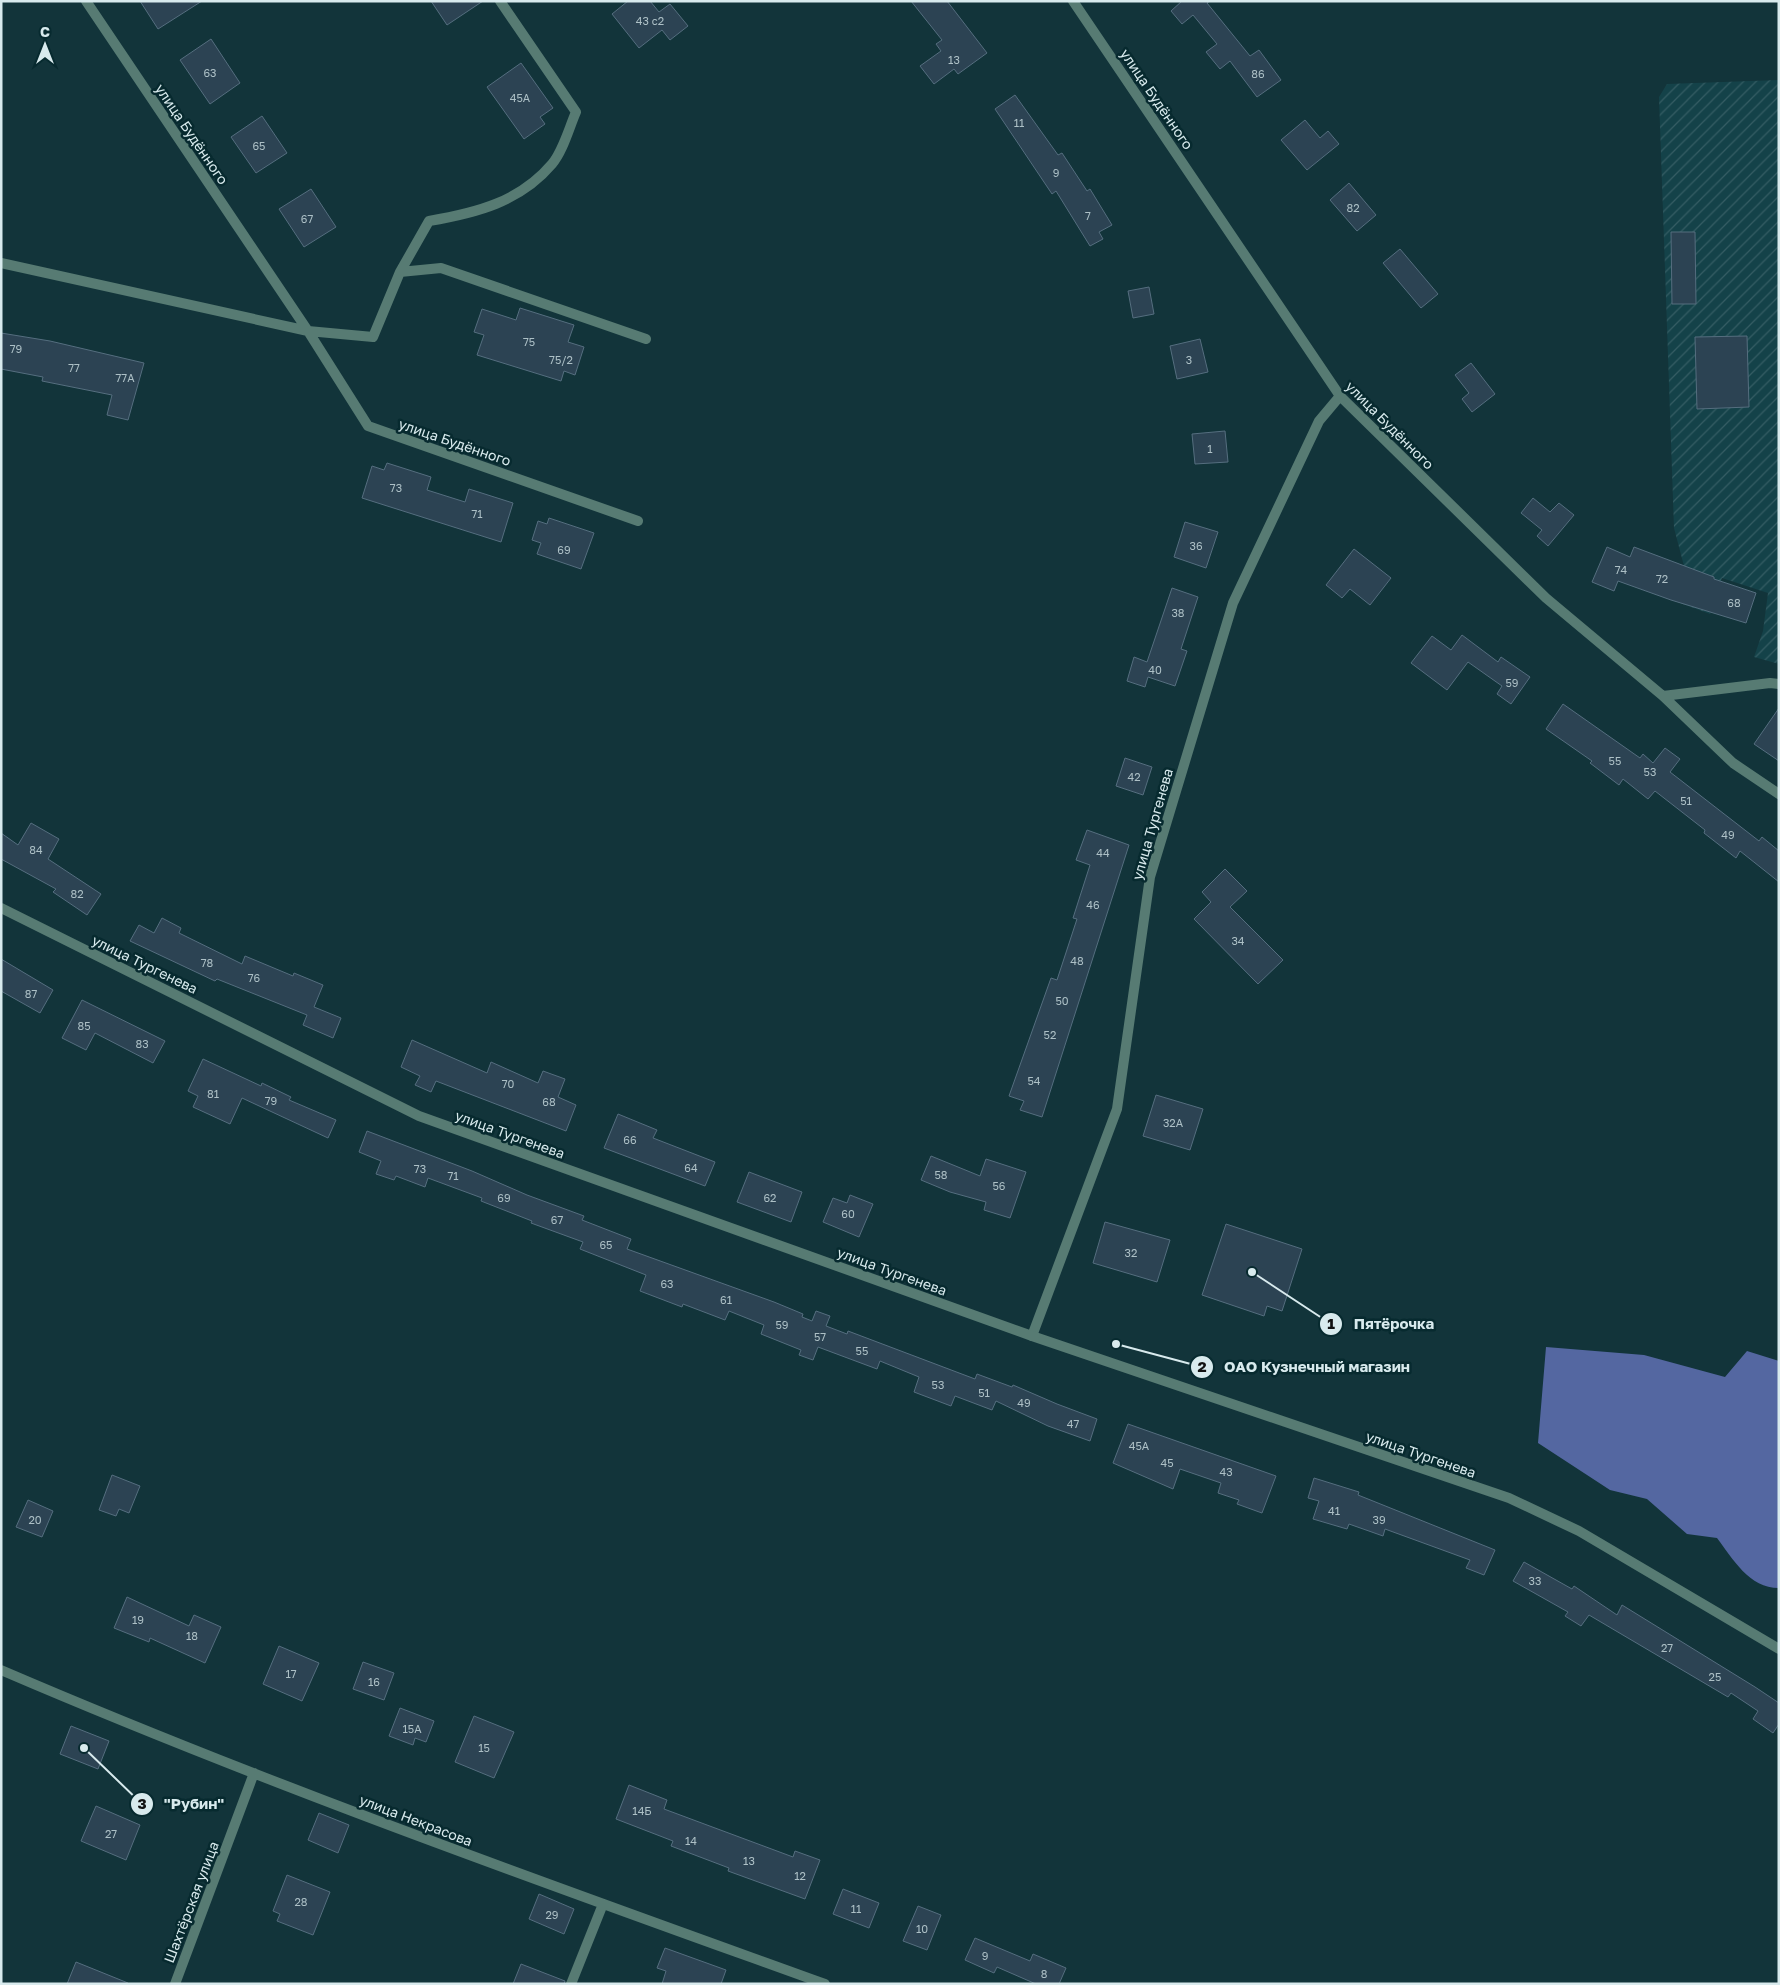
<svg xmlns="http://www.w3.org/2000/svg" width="1780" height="1985" font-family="'Golos Text',sans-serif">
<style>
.industrial{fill:url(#industrial-furrows)}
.water{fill:#5467a1}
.building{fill:#2c4353;stroke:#556e7f}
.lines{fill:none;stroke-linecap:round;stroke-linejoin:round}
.minor{stroke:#577b73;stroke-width:10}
.tertiary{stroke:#577b73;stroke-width:10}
.labels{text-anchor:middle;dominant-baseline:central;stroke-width:5;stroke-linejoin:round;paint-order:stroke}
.number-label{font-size:11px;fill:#adc0c6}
.street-label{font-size:14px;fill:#d8eaed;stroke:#072a2f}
.leader{fill:none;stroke:#d8eaed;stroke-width:2}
.callout-dot{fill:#d8eaed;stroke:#072a2f;stroke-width:2}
.mark-label{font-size:15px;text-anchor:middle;font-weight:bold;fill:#111}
.callout-label{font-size:15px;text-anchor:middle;font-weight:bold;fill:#d8eaed;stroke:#072a2f;stroke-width:5;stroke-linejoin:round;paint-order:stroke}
</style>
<defs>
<pattern id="industrial-furrows" width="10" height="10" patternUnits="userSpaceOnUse" patternTransform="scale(1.25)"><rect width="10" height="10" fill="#144249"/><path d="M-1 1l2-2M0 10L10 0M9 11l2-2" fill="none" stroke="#355d64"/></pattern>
</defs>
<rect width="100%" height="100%" fill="#12343a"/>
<path class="industrial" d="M1779 80V664L1754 657 1763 631 1768 593 1722 578 1710 614 1672 600 1684 566 1674 528 1659 97 1667 84Z"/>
<path class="water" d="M1546 1347 1644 1355 1725 1377 1747 1351 1779 1361V1588C1749 1588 1733 1559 1717 1538L1687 1534 1647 1499 1610 1490 1538 1443Z"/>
<path class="building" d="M140 1H202L158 29Z
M431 1H483L447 25Z
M628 1H650L659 12 670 4 688 26 670 40 662 30 639 48 612 14Z
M911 1H947L987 53 958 74 954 69 934 84 920 66 941 51 936 44 942 40Z
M1182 1H1210L1207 3 1250 56 1259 50 1281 80 1257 97 1230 61 1220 69 1206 52 1217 44 1193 15 1182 24 1171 11Z
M211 39 240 83 210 104 180 60Z
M521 63 553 108 540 117 545 124 524 139 487 87Z
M1015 95 1058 155 1062 153 1087 191 1090 189 1112 225 1099 232 1103 239 1090 246 1056 191 1052 194 995 109Z
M262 116 287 153 256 173 231 137Z
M1305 120 1320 138 1328 131 1339 144 1307 170 1281 140Z
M1349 183 1376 215 1357 231 1330 200Z
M311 189 336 227 304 247 279 209Z
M1671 232H1695L1696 304H1672Z
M1400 249 1438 294 1421 308 1383 263Z
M1149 287 1154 314 1133 318 1128 291Z
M520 308 574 325 568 342 584 347 575 375 564 371 561 381 477 355 484 335 474 332 482 309 516 320Z
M1 333 50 341 144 363 128 420 107 415 112 395 42 381 43 377 1 369Z
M1747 336 1749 407 1697 409 1695 337Z
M1200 339 1208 372 1177 379 1170 346Z
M1471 363 1495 394 1472 412 1462 399 1469 393 1455 375Z
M1225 431 1228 462 1195 464 1192 434Z
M387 463 431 477 427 490 465 502 469 489 513 503 501 542 362 498 372 466 384 470Z
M1533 498 1550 512 1559 503 1574 515 1548 546 1537 536 1542 530 1521 513Z
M549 518 594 533 581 569 537 554 541 543 532 540 538 521 547 524Z
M1185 522 1218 532 1206 568 1174 557Z
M1607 547 1630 557 1634 547 1714 577V579L1756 593 1746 623 1671 600 1618 581 1614 591 1592 582Z
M1354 549 1391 578 1370 605 1350 589 1342 598 1326 585Z
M1172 588 1198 597 1181 649 1187 651 1175 686 1148 677 1145 687 1127 681 1134 657 1147 662Z
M1462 635 1498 662 1501 657 1530 677 1511 704 1497 694 1502 686 1468 662 1447 690 1411 663 1432 636 1451 650Z
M1563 704 1640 758 1643 754 1653 763 1665 748 1680 759 1670 772 1759 841 1762 837 1779 851V882L1740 851 1736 858 1704 833 1705 830 1655 791 1648 799 1623 779 1619 785 1590 763 1592 761 1546 729Z
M1779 708V761L1754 744Z
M1125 758 1152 767 1143 795 1116 786Z
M31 823 59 839 48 859 101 894 87 915 53 892 56 889 1 859V833L18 845Z
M1087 830 1129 845 1042 1117 1020 1110 1024 1101 1009 1096 1051 978 1057 980 1077 919 1073 918 1090 865 1076 860Z
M1225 869 1247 891 1230 907 1283 960 1258 984 1194 919 1211 902 1202 892Z
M162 918 181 928 179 933 242 964 245 956 293 976 294 973 323 985 314 1007 341 1018 333 1038 303 1025 307 1015 217 979 215 981 130 941 139 925 154 933Z
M1 959 53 990 40 1013 1 991Z
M82 1000 165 1041 153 1063 95 1033 86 1050 62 1038Z
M412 1040 487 1073 491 1062 538 1083 543 1071 565 1079 558 1097 576 1105 566 1131 436 1081 431 1092 415 1085 420 1076 401 1067Z
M203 1059 261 1086 262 1083 291 1097 289 1100 336 1120 328 1138 242 1098 230 1124 193 1107 198 1096 188 1091Z
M1156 1095 1203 1109 1190 1150 1143 1136Z
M618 1114 657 1130 653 1138 715 1162 705 1186 604 1148Z
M367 1131 472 1171 527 1195 584 1216 582 1220 631 1239 627 1249 774 1302 803 1314 802 1317 812 1321 816 1311 830 1316 826 1326 847 1334 848 1331 975 1379 977 1374 1012 1387 1013 1385 1057 1404 1097 1419 1090 1441 1048 1426 996 1401 992 1410 955 1396 951 1406 914 1392 919 1377 880 1361 877 1369 818 1347 813 1360 799 1355 801 1350 761 1334 764 1325 729 1311 725 1320 683 1304 682 1307 640 1291 646 1275 580 1249 583 1242 531 1223 532 1221 481 1201 482 1198 428 1178 425 1187 396 1176 394 1180 376 1174 381 1161 359 1152Z
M931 1156 980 1176 986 1159 1026 1172 1010 1218 984 1210 986 1202 950 1192 921 1180Z
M749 1172 802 1192 791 1222 737 1202Z
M850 1195 873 1204 859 1237 823 1222 833 1198 847 1203Z
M1105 1222 1170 1240 1157 1282 1093 1263Z
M1226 1224 1302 1249 1282 1311 1267 1306 1264 1316 1202 1295Z
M1128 1424 1276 1476 1262 1513 1237 1504 1239 1500 1218 1493 1221 1483 1180 1469 1173 1489 1113 1463Z
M112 1475 140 1486 129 1513 119 1509 116 1516 99 1510Z
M1314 1478 1359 1492 1358 1495 1495 1550 1484 1575 1466 1568 1470 1560 1385 1529 1383 1536 1349 1524 1347 1529 1313 1519 1319 1501 1308 1498Z
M28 1500 53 1511 42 1537 16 1527Z
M1524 1562 1572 1589 1574 1586 1617 1615 1622 1605 1755 1687 1779 1703V1724L1773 1733 1753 1719 1758 1711 1731 1693 1728 1697 1589 1615 1581 1626 1565 1616 1568 1612 1513 1581Z
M127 1597 189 1626 194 1615 221 1627 205 1663 150 1638 149 1642 114 1628Z
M279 1646 319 1663 302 1701 263 1684Z
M363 1662 394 1673 384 1700 353 1689Z
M400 1708 434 1721 426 1742 415 1738 413 1745 389 1736Z
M474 1716 514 1732 494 1778 455 1762Z
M71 1726 109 1741 98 1769 60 1754Z
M629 1785 667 1800 664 1809 793 1857 795 1851 820 1860 805 1899 728 1871 729 1868 671 1846 673 1841 616 1819Z
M96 1806 140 1825 126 1860 81 1841Z
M319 1813 349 1825 338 1853 308 1840Z
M287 1875 330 1892 313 1935 277 1921 280 1914 273 1911Z
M843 1889 879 1903 869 1928 833 1914Z
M539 1894 574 1909 564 1934 529 1919Z
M918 1906 941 1915 927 1950 903 1941Z
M975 1938 1030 1961 1033 1954 1066 1968 1059 1984H1036L997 1967 994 1973 965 1960Z
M665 1948 726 1970 721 1984H662L666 1971 657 1968Z
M76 1962 128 1983 127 1984H67Z
M521 1964 565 1981 564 1984H513Z"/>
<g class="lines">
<path class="minor" d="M86 1 308 331 368 426 638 521
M1073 1 1340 396 1546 598 1663 696 1733 763 1779 794
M1 263 308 331 373 337 400 272 429 221C476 213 520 202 552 164 563 151 569 128 576 112L500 1
M400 272 441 268 646 339
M1663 696 1770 683 1779 684
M1032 1336 1117 1109 1150 877 1233 603 1319 421 1340 396
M1 1670C271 1786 548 1884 825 1984
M175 1984 254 1773
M571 1984 603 1904"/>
<path class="tertiary" d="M1 908 419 1116 1032 1336 1509 1498 1579 1531 1779 1649"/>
</g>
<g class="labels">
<g class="number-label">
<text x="650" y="20">43 с2</text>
<text x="954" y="59">13</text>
<text x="210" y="72">63</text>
<text x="1258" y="73">86</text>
<text x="520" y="97">45А</text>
<text x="1019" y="122">11</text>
<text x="259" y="145">65</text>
<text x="1056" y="172">9</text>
<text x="1353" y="207">82</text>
<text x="1088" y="215">7</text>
<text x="307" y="218">67</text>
<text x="529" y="341">75</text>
<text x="16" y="348">79</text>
<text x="561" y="359">75/2</text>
<text x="1189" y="359">3</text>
<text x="74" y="367">77</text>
<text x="125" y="377">77А</text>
<text x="1210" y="448">1</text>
<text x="396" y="487">73</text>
<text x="477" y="513">71</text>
<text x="1196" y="545">36</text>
<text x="564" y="549">69</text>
<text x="1621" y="569">74</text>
<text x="1662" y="578">72</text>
<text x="1734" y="602">68</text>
<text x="1178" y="612">38</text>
<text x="1155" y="669">40</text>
<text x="1512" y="682">59</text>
<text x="1615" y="760">55</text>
<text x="1650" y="771">53</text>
<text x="1134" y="776">42</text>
<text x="1686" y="800">51</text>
<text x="1728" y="834">49</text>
<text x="36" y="849">84</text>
<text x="1103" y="852">44</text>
<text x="77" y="893">82</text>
<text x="1093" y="904">46</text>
<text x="1238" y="940">34</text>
<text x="1077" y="960">48</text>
<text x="207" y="962">78</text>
<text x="254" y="977">76</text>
<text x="31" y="993">87</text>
<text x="1062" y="1000">50</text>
<text x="84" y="1025">85</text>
<text x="1050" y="1034">52</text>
<text x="142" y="1043">83</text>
<text x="1034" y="1080">54</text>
<text x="508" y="1083">70</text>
<text x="213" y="1093">81</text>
<text x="271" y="1100">79</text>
<text x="549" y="1101">68</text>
<text x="1173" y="1122">32А</text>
<text x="630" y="1139">66</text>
<text x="691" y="1167">64</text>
<text x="420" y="1168">73</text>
<text x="941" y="1174">58</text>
<text x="453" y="1175">71</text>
<text x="999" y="1185">56</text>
<text x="504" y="1197">69</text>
<text x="770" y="1197">62</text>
<text x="848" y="1213">60</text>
<text x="557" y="1219">67</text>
<text x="606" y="1244">65</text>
<text x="1131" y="1252">32</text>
<text x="667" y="1283">63</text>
<text x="726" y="1299">61</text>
<text x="782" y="1324">59</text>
<text x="820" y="1336">57</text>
<text x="862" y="1350">55</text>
<text x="938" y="1384">53</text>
<text x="984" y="1392">51</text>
<text x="1024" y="1402">49</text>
<text x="1073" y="1423">47</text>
<text x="1139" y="1445">45А</text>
<text x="1167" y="1462">45</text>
<text x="1226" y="1471">43</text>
<text x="1334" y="1510">41</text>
<text x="35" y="1519">20</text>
<text x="1379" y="1519">39</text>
<text x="1535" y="1580">33</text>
<text x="138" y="1619">19</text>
<text x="192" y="1635">18</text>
<text x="1667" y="1647">27</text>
<text x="291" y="1673">17</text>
<text x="1715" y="1676">25</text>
<text x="374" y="1681">16</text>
<text x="412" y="1728">15А</text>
<text x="484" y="1747">15</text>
<text x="642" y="1810">14Б</text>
<text x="111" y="1833">27</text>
<text x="691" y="1840">14</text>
<text x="749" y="1860">13</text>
<text x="800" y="1875">12</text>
<text x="301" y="1901">28</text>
<text x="856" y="1908">11</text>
<text x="552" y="1914">29</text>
<text x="922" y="1928">10</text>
<text x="985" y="1955">9</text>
<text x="1044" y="1973">8</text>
</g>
<g class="street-label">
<text transform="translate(1157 99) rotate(56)">улица Будённого</text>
<text transform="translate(192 134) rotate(56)">улица Будённого</text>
<text transform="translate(1390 425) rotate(45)">улица Будённого</text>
<text transform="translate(455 442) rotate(19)">улица Будённого</text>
<text transform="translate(1152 824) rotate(-74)">улица Тургенева</text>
<text transform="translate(145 964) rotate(26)">улица Тургенева</text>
<text transform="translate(510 1134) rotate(20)">улица Тургенева</text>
<text transform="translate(892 1271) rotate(20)">улица Тургенева</text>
<text transform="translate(1421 1454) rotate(19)">улица Тургенева</text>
<text transform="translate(416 1820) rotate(21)">улица Некрасова</text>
<text transform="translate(191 1902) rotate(-69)">Шахтёрская улица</text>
</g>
</g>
<path class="leader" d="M1252 1272L1331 1324M1116 1344L1202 1367M84 1748L142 1804"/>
<g class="callout-dot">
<circle cx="1252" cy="1272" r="5"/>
<circle cx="1116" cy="1344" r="5"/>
<circle cx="84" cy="1748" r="5"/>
<circle cx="1331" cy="1324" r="12"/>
<circle cx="1202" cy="1367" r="12"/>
<circle cx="142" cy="1804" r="12"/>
</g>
<g class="mark-label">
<text x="1331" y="1329">1</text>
<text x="1202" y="1372">2</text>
<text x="142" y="1809">3</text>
</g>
<g class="callout-label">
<text x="1394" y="1329">Пятёрочка</text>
<text x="1317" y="1372">ОАО Кузнечный магазин</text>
<text x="194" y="1809">"Рубин"</text>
</g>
<rect width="1780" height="1985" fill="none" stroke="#d8eaed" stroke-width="5"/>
<g transform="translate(45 45)" stroke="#072a2f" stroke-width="4" paint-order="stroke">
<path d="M0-4L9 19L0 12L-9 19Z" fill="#d8eaed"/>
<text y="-8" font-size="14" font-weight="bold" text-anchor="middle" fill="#d8eaed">С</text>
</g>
</svg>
